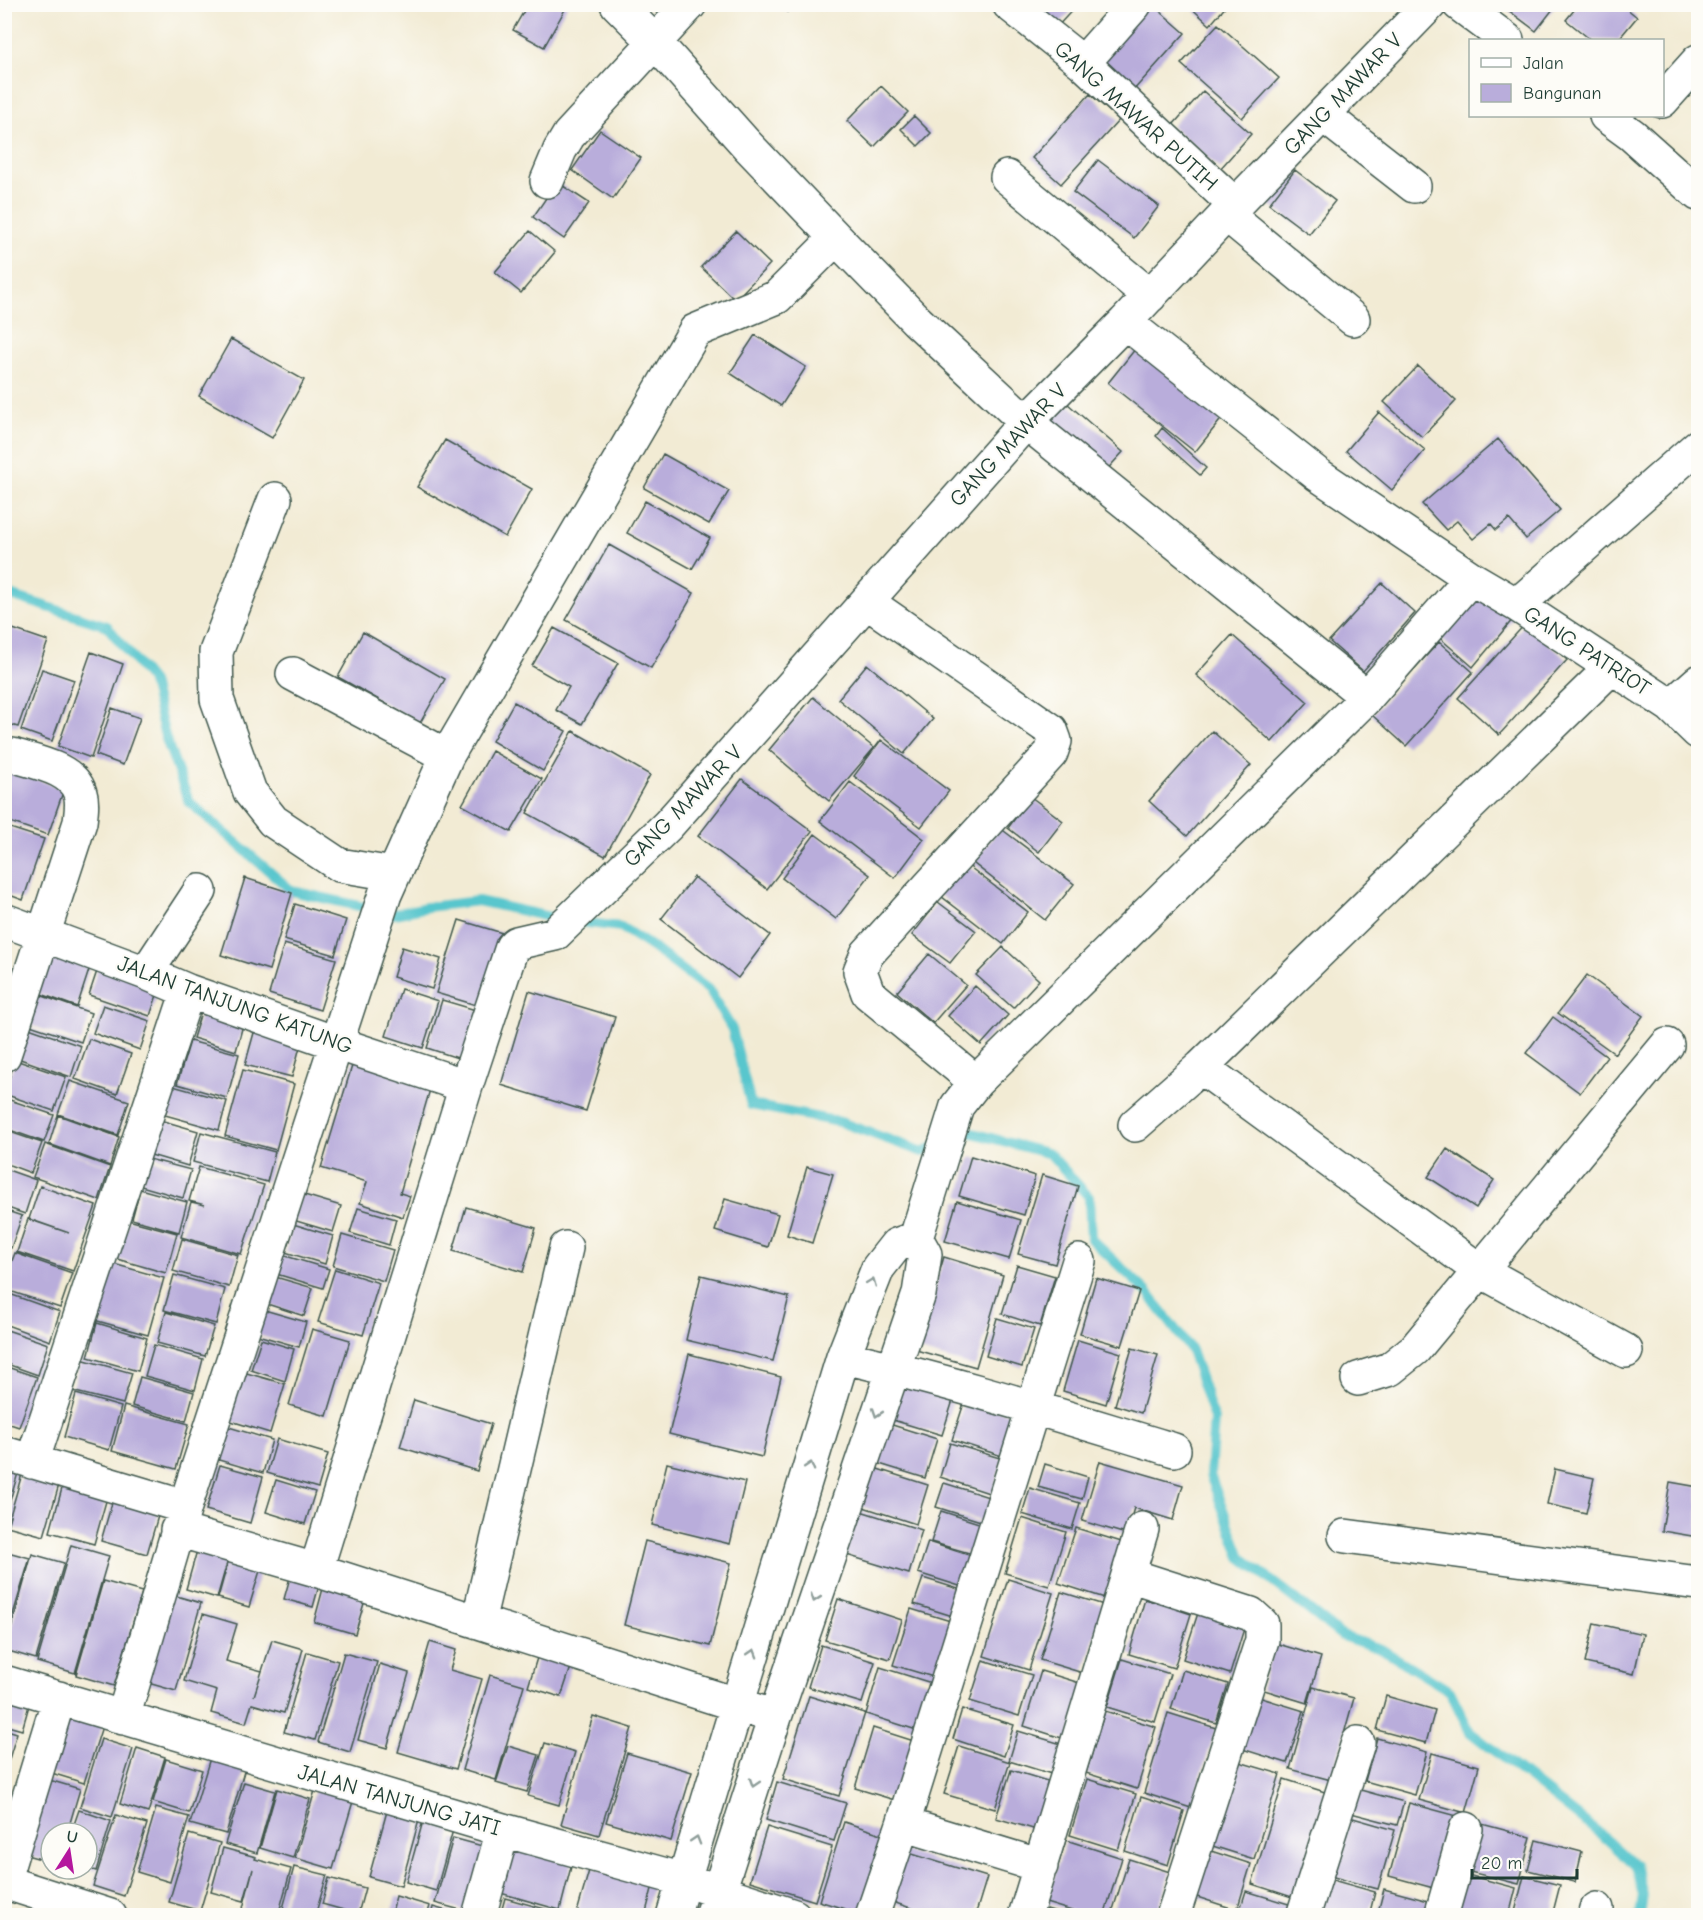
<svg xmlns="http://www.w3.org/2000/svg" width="1703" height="1920" font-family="'Comic Neue',sans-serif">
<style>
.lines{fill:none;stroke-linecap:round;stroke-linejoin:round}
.stream{stroke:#59c6cd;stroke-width:10}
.building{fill:#b9addb}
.minor-casing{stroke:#3f574c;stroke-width:36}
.minor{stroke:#fff;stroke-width:33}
.oneway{stroke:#8f9e9a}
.labels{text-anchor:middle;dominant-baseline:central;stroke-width:4.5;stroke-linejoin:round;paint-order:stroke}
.street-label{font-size:22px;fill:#1f3d34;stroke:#fdfcf7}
</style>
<rect width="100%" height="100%" fill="#fdfcf7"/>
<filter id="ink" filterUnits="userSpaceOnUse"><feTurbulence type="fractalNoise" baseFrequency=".0167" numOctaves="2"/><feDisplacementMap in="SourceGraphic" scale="12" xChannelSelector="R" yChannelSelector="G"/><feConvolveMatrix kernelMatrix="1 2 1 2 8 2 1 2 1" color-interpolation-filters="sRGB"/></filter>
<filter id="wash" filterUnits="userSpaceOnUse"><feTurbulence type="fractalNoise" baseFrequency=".008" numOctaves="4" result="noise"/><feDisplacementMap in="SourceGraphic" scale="24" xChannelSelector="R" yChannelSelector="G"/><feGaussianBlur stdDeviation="1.35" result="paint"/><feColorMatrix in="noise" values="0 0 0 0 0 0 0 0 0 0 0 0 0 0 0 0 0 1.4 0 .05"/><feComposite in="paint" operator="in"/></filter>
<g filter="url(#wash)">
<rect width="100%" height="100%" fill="#f2ebd4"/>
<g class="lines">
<path class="stream" d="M4 593 107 626 152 682 165 736 189 802 292 891 395 914 427 907 478 901 563 920 621 927 652 947 709 990 732 1029 751 1105 840 1122 923 1152 938 1145
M953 1139 969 1132 1050 1154 1089 1197 1091 1239 1147 1292 1191 1350 1214 1419 1210 1475 1241 1557 1342 1636 1381 1649 1450 1691 1470 1732 1608 1840 1635 1865 1643 1895 1640 1916"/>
</g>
<g id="blocks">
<path class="building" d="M528 4H568L544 47 513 30Z
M775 4H792L787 12Z
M1028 4H1078L1055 29Z
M1187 4H1228L1210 25Z
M1500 4H1557L1536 31Z
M1579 4H1621L1637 17 1618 40H1591L1566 20Z
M1148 5H1153L1185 33 1132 92 1097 61Z
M1218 24 1279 78 1242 118 1181 64Z
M881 86 908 112 874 147 847 121Z
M1203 91 1251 134 1220 169 1172 126Z
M1090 94 1119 120 1061 184 1032 158Z
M914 116 931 133 918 146 901 129Z
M600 130 641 158 613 199 572 170Z
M1098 160 1159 206 1134 238 1073 192Z
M1295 170 1335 201 1309 234 1269 204Z
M557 182 589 203 564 239 533 217Z
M530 231 555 252 521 293 495 272Z
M736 231 770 264 735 300 701 267Z
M755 335 806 367 781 406 730 373Z
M231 339 304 380 272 438 199 396Z
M1136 348 1223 417 1195 452 1108 383Z
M1418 366 1456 401 1422 437 1384 402Z
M1060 397 1123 452 1101 476 1038 421Z
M1379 412 1425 450 1392 490 1346 451Z
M1162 428 1206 468 1200 475 1156 436Z
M1498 439 1560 510 1526 539 1509 519 1496 530 1491 524 1473 539 1457 521 1446 530 1422 504Z
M445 440 532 489 505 537 417 487Z
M663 454 729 491 709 524 644 488Z
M645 501 710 538 692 569 627 533Z
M609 545 694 593 651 668 566 620Z
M1382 583 1415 613 1363 671 1329 641Z
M1474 587 1513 619 1473 667 1434 633Z
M1526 623 1567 660 1499 735 1458 698Z
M7 627 48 641 18 727 4 723V635Z
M554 628 618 663 582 724 556 710 569 687 532 666Z
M363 632 445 679 420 723 338 677Z
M1232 635 1308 702 1272 742 1196 675Z
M1439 642 1473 672 1406 746 1372 715Z
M91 652 123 664 91 758 58 746Z
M867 664 933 719 904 754 838 699Z
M42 669 74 680 52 741 21 730Z
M813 697 874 748 829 801 769 750Z
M514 702 566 731 543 771 492 741Z
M112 708 140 718 123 765 96 755Z
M573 731 650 775 605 856 527 813Z
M1212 731 1251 765 1187 836 1149 801Z
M881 740 949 791 921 827 854 776Z
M492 751 542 779 511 832 462 805Z
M4 768 64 789 48 835 4 820Z
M742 779 812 831 767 889 698 836Z
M850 782 924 839 895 878 820 821Z
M1031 797 1063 821 1039 852 1008 828Z
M4 826 44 839 23 900 4 893Z
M1000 828 1074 884 1045 920 973 863Z
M815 834 870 875 836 919 782 878Z
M962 861 1028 912 1003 944 937 893Z
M694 877 770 935 738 978 661 919Z
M245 878 292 893 269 970 221 955Z
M938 902 976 931 950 963 912 935Z
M295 904 346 920 335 955 284 940Z
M459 920 509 935 486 1008 436 993Z
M4 931 13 934 5 957H4Z
M284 944 336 959 320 1010 269 994Z
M402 947 441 959 432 989 393 977Z
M1003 947 1039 980 1013 1008 976 975Z
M47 952 90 967 77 1007 33 991Z
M929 954 966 985 933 1023 897 992Z
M99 965 160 986 150 1016 89 995Z
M1587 975 1643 1016 1615 1054 1558 1013Z
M975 986 1008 1015 981 1045 948 1016Z
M401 989 438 1001 423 1048 386 1036Z
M529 991 615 1017 586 1111 501 1085Z
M34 993 91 1013 81 1042 24 1023Z
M442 1000 479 1011 464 1060 427 1048Z
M103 1005 150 1021 140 1050 93 1033Z
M202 1009 244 1021 236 1051 193 1038Z
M1553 1017 1607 1057 1580 1093 1526 1053Z
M257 1022 303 1035 292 1077 245 1065Z
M20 1025 81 1046 71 1077 9 1055Z
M89 1039 131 1054 117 1094 75 1079Z
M190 1041 239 1054 227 1098 177 1084Z
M355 1056 433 1079 400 1193 410 1196 403 1217 360 1203 367 1182 321 1168Z
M15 1060 66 1077 54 1111 4 1094Z
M243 1070 294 1084 276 1150 225 1136Z
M70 1081 129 1101 118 1135 58 1114Z
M173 1086 227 1101 219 1130 165 1115Z
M4 1098 54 1115 44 1142 4 1128Z
M58 1115 119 1137 110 1166 49 1144Z
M153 1118 198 1131 188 1166 144 1153Z
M4 1130 42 1143 31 1173 4 1163Z
M201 1132 275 1152 267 1182 193 1162Z
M45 1144 110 1167 99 1200 33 1177Z
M1447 1149 1494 1180 1476 1208 1428 1177Z
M971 1156 1035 1176 1024 1215 959 1196Z
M149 1159 191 1170 183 1198 141 1186Z
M199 1167 264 1185 241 1254 181 1237 191 1202 205 1205 189 1201Z
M807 1167 833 1174 812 1243 787 1235Z
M5 1169 36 1180 25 1214 5 1207Z
M1042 1175 1078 1186 1055 1264 1018 1254Z
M40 1186 96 1206 73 1271 17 1252 28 1219 69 1233 29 1219Z
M140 1189 187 1202 179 1232 132 1219Z
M301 1194 341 1206 333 1232 293 1220Z
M725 1199 778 1214 768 1247 715 1231Z
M957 1201 1021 1220 1009 1259 945 1241Z
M466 1207 536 1228 523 1272 453 1251Z
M358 1208 396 1219 389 1245 350 1233Z
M4 1210 22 1216 11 1248 4 1246Z
M128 1220 177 1233 166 1273 117 1259Z
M293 1224 333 1236 325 1264 285 1252Z
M342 1235 393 1250 384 1281 333 1266Z
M182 1239 238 1255 229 1287 173 1271Z
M15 1253 72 1273 60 1308 4 1289V1282Z
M279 1254 329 1269 323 1288 273 1273Z
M944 1257 1003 1275 976 1367 916 1350Z
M110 1263 164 1278 148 1335 94 1320Z
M1017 1265 1055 1276 1040 1326 1002 1314Z
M335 1269 379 1283 363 1335 318 1322Z
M174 1275 225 1289 216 1324 164 1310Z
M701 1275 789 1297 773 1361 686 1340Z
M272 1276 313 1288 304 1316 264 1303Z
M1096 1278 1139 1291 1122 1346 1080 1334Z
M4 1292 60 1312 50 1341 4 1324Z
M261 1309 306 1322 299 1347 254 1334Z
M166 1312 214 1326 205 1356 157 1343Z
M997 1318 1034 1329 1022 1367 986 1356Z
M97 1323 147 1338 138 1371 88 1357Z
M4 1329 48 1344 38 1375 4 1363Z
M312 1329 350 1340 327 1416 289 1405Z
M261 1339 294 1349 285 1381 251 1370Z
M1078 1340 1121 1353 1106 1404 1063 1391Z
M154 1345 203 1359 195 1390 145 1376Z
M1132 1348 1158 1355 1141 1413 1115 1405Z
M689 1354 781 1377 762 1457 669 1434Z
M81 1359 132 1373 123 1404 72 1391Z
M4 1366 37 1377 19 1427 4 1422Z
M236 1370 285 1384 270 1433 221 1418Z
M896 1376 955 1394 942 1435 883 1417Z
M140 1377 194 1392 186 1421 132 1406Z
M76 1394 121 1407 109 1450 64 1437Z
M414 1400 491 1424 477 1471 400 1447Z
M965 1400 1014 1415 1002 1456 952 1440Z
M124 1406 189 1424 176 1469 112 1451Z
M886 1423 937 1439 925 1478 873 1462Z
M222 1425 272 1440 263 1473 212 1458Z
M277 1439 328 1454 318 1488 267 1473Z
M950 1443 1003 1459 992 1494 940 1477Z
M4 1461 20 1466 5 1518H4Z
M1100 1461 1183 1485 1173 1520 1134 1508 1126 1534 1082 1521Z
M667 1463 745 1482 730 1544 652 1525Z
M1045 1464 1088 1477 1082 1499 1038 1487Z
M220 1465 263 1477 250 1523 206 1510Z
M868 1466 928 1485 916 1524 857 1505Z
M24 1467 61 1478 44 1536 7 1526Z
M1555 1469 1594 1478 1586 1513 1547 1504Z
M276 1480 315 1492 305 1524 266 1512Z
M64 1481 108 1494 94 1544 50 1532Z
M1670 1482 1698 1487V1537L1662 1531Z
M944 1483 995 1499 987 1523 936 1507Z
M1030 1488 1080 1503 1072 1529 1022 1514Z
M114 1496 160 1509 147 1554 101 1541Z
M854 1509 922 1530 909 1574 840 1553Z
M941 1511 985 1525 976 1555 931 1542Z
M1022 1518 1066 1532 1049 1586 1005 1573Z
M1076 1528 1128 1544 1111 1600 1058 1583Z
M645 1541 731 1563 710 1646 624 1625Z
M928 1542 975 1557 966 1588 918 1573Z
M71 1545 109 1556 75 1673 37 1662Z
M198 1547 229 1556 217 1598 186 1589Z
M4 1551 30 1558 5 1641H4Z
M32 1554 64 1563 36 1659 5 1650Z
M230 1555 262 1564 249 1607 218 1598Z
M291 1574 320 1582 313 1607 284 1599Z
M923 1578 968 1592 959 1618 914 1604Z
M1008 1579 1053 1593 1029 1670 984 1656Z
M103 1581 142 1592 114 1686 76 1675Z
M325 1581 367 1593 355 1634 314 1622Z
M1061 1592 1104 1605 1083 1673 1040 1660Z
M166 1593 201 1603 176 1691 141 1681Z
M838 1599 902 1620 890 1659 825 1640Z
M1145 1599 1191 1614 1174 1668 1129 1654Z
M1200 1607 1246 1622 1230 1674 1183 1659Z
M911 1609 957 1623 940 1679 893 1665Z
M203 1614 237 1624 226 1661 262 1671 254 1696 272 1640 303 1649 284 1713 252 1704 246 1723 211 1713 217 1691 184 1681Z
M1594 1623 1643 1634 1634 1674 1585 1663Z
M430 1642 456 1650 450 1670 482 1679 456 1769 398 1752Z
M1275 1643 1321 1657 1307 1703 1261 1689Z
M541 1645 575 1655 561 1697 528 1687Z
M821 1645 875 1662 862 1703 808 1687Z
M307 1652 338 1661 315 1740 284 1732Z
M344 1653 377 1662 350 1752 318 1742Z
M1122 1659 1170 1674 1155 1722 1107 1707Z
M983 1660 1032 1675 1019 1716 970 1701Z
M380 1664 409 1673 387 1748 358 1740Z
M880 1667 938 1685 923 1732 866 1714Z
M1183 1670 1228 1684 1216 1723 1171 1709Z
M1041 1671 1086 1685 1068 1740 1024 1726Z
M490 1675 524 1685 496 1780 462 1770Z
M1313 1687 1354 1698 1331 1780 1290 1769Z
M4 1694 30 1702 22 1730 4 1725Z
M809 1696 865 1713 839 1796 783 1779Z
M1255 1696 1304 1711 1287 1763 1239 1748Z
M1386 1696 1435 1710 1426 1743 1377 1730Z
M64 1708 104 1720 84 1783 45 1771Z
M962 1709 1014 1725 1004 1756 953 1739Z
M1105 1711 1156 1727 1137 1789 1086 1773Z
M1168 1713 1216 1728 1191 1808 1144 1793Z
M593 1716 632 1728 599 1835 561 1824Z
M873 1728 917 1742 898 1801 855 1788Z
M4 1729 17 1733 5 1772H4Z
M1018 1731 1068 1746 1058 1776 1009 1761Z
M1377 1738 1427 1752 1415 1795 1365 1781Z
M101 1739 133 1749 112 1817 80 1807Z
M545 1743 575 1752 559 1805 528 1796Z
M508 1746 539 1755 527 1792 496 1783Z
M959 1746 1010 1762 995 1809 944 1794Z
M137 1748 165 1757 148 1813 120 1804Z
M627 1753 692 1772 671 1841 606 1822Z
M1432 1753 1479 1766 1466 1813 1419 1800Z
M210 1758 245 1768 226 1834 190 1824Z
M166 1759 202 1770 189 1813 153 1802Z
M1229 1759 1280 1774 1254 1859 1203 1843Z
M1011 1770 1054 1783 1040 1831 996 1818Z
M39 1777 80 1789 67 1833H51V1862L16 1852Z
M1087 1779 1136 1794 1118 1850 1070 1835Z
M1284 1779 1328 1793 1295 1898 1252 1884Z
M244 1782 275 1791 257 1853 225 1844Z
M777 1782 846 1803 834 1841 766 1820Z
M316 1787 354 1798 333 1869 295 1858Z
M277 1789 310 1799 293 1858 260 1848Z
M1357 1789 1404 1802 1397 1825 1351 1813Z
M1141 1797 1184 1811 1168 1865 1125 1851Z
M1409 1803 1461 1817 1441 1890 1389 1876Z
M156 1808 189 1817 170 1882 137 1872Z
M79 1810 111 1821 96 1871 87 1868V1833H71Z
M387 1811 419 1820 401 1886 369 1877Z
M116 1815 147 1824 124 1896 93 1886Z
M1346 1816 1395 1830 1378 1889 1330 1876Z
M423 1821 453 1830 436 1891 406 1882Z
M844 1822 885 1835 861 1914 819 1901Z
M1478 1823 1531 1837 1519 1884 1466 1871Z
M767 1827 832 1847 815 1901 750 1881Z
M189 1834 220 1843 200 1911 169 1902Z
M453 1838 486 1847 468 1912 435 1903Z
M1066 1840 1122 1858 1104 1916H1088L1046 1903Z
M1536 1840 1582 1852 1575 1882 1528 1870Z
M510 1842 573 1859 560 1910 497 1892Z
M223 1848 256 1857 255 1859 291 1869 278 1916H241L253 1869 244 1901 211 1892Z
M899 1850 987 1877 975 1916H936L883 1899Z
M1208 1850 1251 1864 1237 1910 1194 1896Z
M1129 1859 1170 1872 1156 1916H1111Z
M294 1867 327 1875 315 1916H281Z
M590 1867 653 1885 645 1916H576Z
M1464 1874 1516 1888 1509 1916H1476L1454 1910Z
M1524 1876 1560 1885 1552 1916H1514Z
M329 1878 365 1888 358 1914 322 1904Z
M1329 1879 1375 1892 1369 1916H1319Z
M1384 1889 1432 1902 1428 1916H1377Z
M1246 1891 1292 1905 1288 1916H1238Z
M396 1896 430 1906 427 1916H391Z
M505 1898 567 1915V1916H500Z
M37 1905 70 1916H34Z
M433 1907 461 1915V1916H431Z
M1047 1909 1067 1915V1916H1045Z"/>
</g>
</g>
<g filter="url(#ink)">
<use href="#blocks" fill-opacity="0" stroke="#3f574c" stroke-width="1.5"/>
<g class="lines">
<defs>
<path id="minor" d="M617 4 655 42 747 145 836 238 916 320 1026 422 1367 697
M1009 4 1083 63 1235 205
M1459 4 1507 40
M1083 63 1135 4
M1662 101 1698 61
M1323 115 1414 186
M1606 116 1632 135 1698 194
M1007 177 1150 296
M547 181 560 150 569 135 690 4
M1226 214 1353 319
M1125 322 1317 474 1471 578 1517 605 1671 706 1698 732
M275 499 216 652 217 699 250 792 273 821 339 865 393 874
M867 602 1051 730 1055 741 1051 753 867 954 860 971 868 993 976 1082
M1517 605 1698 446
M293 674 447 756
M1671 706 1698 682
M4 920 146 973 188 991 336 1043 466 1086
M146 973 200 891
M4 1055 80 822C81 813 83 802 80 793 73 768 34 762 12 755
M1201 1067 1479 1270 1626 1351
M1135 1125 1201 1067 1612 667
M843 1357C955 1382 1064 1417 1174 1450
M1358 1379 1390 1369 1415 1349 1667 1045
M4 1453 185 1507
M32 1462 188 991
M177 1530 316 1570 760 1712
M1345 1536 1698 1583
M316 1570 466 1086 512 947 516 943 555 934 668 825 1026 422 1125 322 1235 205 1430 4
M1129 1575 1251 1614 1262 1624V1640L1173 1916
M478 1622 566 1248
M4 1682 503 1830 684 1880 794 1916
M123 1718 185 1507 385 894 447 756 695 331 777 297 836 238
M903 1824 1041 1866
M4 1879 59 1698
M4 1882 110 1916
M479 1916 503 1830
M673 1916 843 1357 878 1268 896 1245 916 1238
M711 1916 775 1717 919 1294 925 1254 916 1238 957 1106 976 1082 1367 697 1471 578
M872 1916 903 1824 1079 1261
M1025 1916 1142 1529
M1303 1916 1358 1743
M1441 1916 1466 1829
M1595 1916 1597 1909"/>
</defs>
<use href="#minor" class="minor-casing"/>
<use href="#minor" class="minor"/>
</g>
<defs><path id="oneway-chevron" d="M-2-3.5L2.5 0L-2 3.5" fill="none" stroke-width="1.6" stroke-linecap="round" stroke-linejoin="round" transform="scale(1.5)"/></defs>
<g class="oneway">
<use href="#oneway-chevron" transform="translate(872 1282) rotate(-69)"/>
<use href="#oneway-chevron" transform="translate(877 1413) rotate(109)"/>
<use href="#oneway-chevron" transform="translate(810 1466) rotate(-73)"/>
<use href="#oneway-chevron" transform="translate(815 1598) rotate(109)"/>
<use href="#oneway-chevron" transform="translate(753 1653) rotate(-73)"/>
<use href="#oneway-chevron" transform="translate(754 1783) rotate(108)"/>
<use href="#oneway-chevron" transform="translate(696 1840) rotate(-73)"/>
</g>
</g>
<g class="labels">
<g class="street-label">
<text transform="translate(1343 94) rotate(-46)">GANG MAWAR V</text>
<text transform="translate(1136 116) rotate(42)">GANG MAWAR PUTIH</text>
<text transform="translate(1008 445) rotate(-47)">GANG MAWAR V</text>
<text transform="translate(1587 651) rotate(33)">GANG PATRIOT</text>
<text transform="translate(683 806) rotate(-46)">GANG MAWAR V</text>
<text transform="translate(235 1005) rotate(20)">JALAN TANJUNG KATUNG</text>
<text transform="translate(399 1800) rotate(16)">JALAN TANJUNG JATI</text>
</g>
</g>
<rect width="1703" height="1920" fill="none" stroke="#fdfcf7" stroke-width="24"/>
<rect x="1469" y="39" width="195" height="78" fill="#fdfcf7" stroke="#a4b0a9" stroke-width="1.5"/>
<rect x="1481" y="58" width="30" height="9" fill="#ffffff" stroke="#a4b0a9" stroke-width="1.5"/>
<text x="1523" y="69" font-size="18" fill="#1f3d34">Jalan</text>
<rect x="1481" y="84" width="30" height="18" fill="#b9addb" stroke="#a4b0a9" stroke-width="1.5"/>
<text x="1523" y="99" font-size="18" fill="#1f3d34">Bangunan</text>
<g transform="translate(69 1851) rotate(12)"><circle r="28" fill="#fdfcf7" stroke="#a4b0a9" stroke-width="1.5"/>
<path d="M0-4.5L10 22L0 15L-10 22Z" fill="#b5179e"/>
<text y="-9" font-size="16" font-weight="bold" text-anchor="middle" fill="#1f3d34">U</text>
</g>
<path d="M1472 1869v9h105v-9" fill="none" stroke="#1f3d34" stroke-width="3"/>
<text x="1481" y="1869" font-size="18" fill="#1f3d34" stroke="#fdfcf7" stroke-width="4.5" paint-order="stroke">20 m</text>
</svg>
